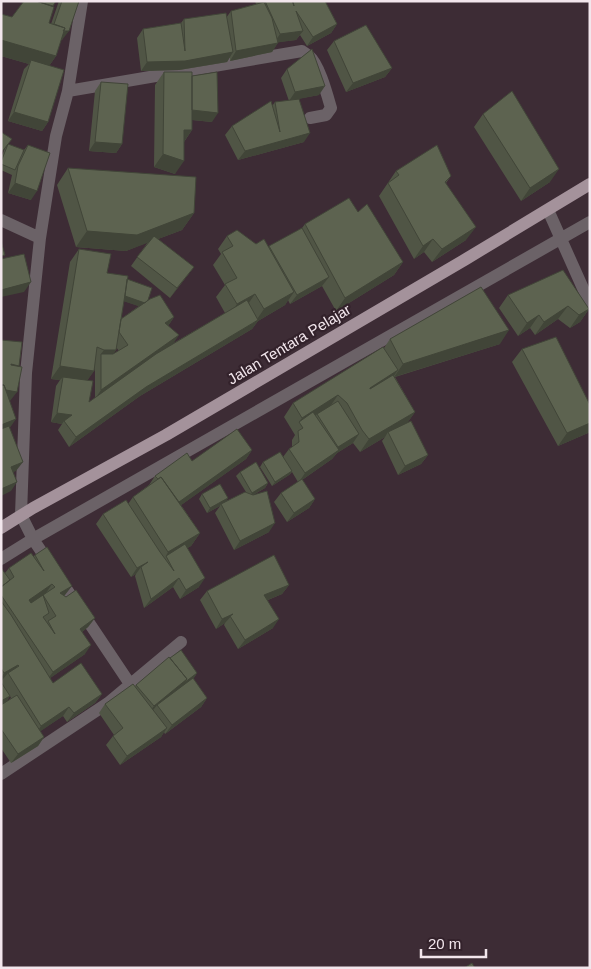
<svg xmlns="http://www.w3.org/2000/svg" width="591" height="969" font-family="Arial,sans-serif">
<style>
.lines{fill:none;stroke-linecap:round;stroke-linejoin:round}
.minor{stroke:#6b6267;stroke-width:12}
.major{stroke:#a4929b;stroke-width:12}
.wall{fill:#505545;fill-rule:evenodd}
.shaded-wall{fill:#414538}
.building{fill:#5d6350;stroke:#414538;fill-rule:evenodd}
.labels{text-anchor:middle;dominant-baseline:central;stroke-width:4.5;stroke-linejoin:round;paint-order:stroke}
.street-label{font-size:15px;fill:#f2e6ec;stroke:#33222b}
</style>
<rect width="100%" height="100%" fill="#3d2c35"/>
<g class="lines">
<path class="minor" d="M82 1 68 91 56 136 40 238 26 373 21 515 33 539 130 684
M68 91 302 51C303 52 308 55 309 56 319 64 327 94 331 108L326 115 310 118
M548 210 590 304
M1 220 40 238
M1 559 33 539 590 222
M1 774 108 703 181 642"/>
<path class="major" d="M1 528 33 508 166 435 466 259 590 184"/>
</g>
<path class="wall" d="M23 1H56L53 6 49 23 51 24 59 1H79L62 40H61L56 56 49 66 48 122 42 131 8 121 24 69 29 64 1 56V14L12 17 22 4Z
M255 1H325L337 24 331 33 307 46 300 35 296 40 278 42 272 52 230 61V57L227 62 179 70 141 71 137 38 143 29 181 23 184 19 226 18 231 11 256 4Z
M334 41 392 68 385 77 346 92 327 50Z
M287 69 319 95 291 100 304 142 238 160 225 135 232 126 272 106 275 102 289 101 281 78Z
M164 72 192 76 212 122 192 120V130L184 142 175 174 154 167 155 85Z
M101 82 122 144 116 153 89 151 95 91Z
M483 114 550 182 521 201 474 127Z
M8 144 24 150 28 145 31 200 8 193 12 175 1 170V158L5 148Z
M68 168 194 213 182 230 158 239 194 267 170 298 131 266 148 242 126 251 76 247 57 185Z
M396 171 451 176 446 183 466 240 432 262 424 252 414 259 379 196Z
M358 212 403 262 394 275 336 311 322 286 290 304 288 300 285 305 258 321 252 329 140 396 69 447 58 430 62 424 51 422 56 386 60 380 51 379 70 262 79 249 107 273 127 279 148 300 174 317 168 326 172 344 225 313 216 297 225 285 213 265 221 254 218 249 227 236 269 247 302 228 305 224ZM124 301 139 306 121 319ZM116 347 119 351 113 354 116 350ZM95 366V399L89 402 87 380 94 371Z
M508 295 589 309 580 322 570 328 558 319 535 335 530 328 518 336 499 308Z
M390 339 500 344 395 377 415 412 407 423 428 455 421 464 398 475 382 441 385 437 360 452 353 443 337 453 332 459 302 480 315 499 309 508 287 522 274 502 281 493 298 482 292 472 289 475 272 486 260 467 263 462 283 457 289 449 292 447V440L295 435 284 417 293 403 384 348Z
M522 349 590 405V431L588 433 558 446 512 362Z
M252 450 246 459 181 505 200 533 191 546 187 548 199 587 180 599 173 587 144 608 135 576 136 574 131 577 96 524 103 514 128 504 133 497 149 485 155 476 192 461Z
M240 472 268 483 265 488 253 495 269 532 234 550 215 513 220 506 207 513 199 499 202 494 228 498 226 501 246 492 236 476Z
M35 555 65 595 64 596 95 618 88 627 82 632 85 654 50 678 53 683 102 694 95 703 67 722 63 716 40 731 44 737 38 746 11 763 1 748V682L3 679 1 680V568L5 573 9 568 34 556ZM10 696 11 698 6 702Z
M289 585 282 594 268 600 273 628 238 649 224 625 225 623 216 629 200 600 207 591Z
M197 673 193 679 207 698 201 707 165 734 164 732 161 737 120 765 106 745 113 736 114 735 99 713 105 704 136 685Z"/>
<path class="shaded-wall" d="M337 24 331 33 307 46 313 37Z
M69 31 62 40 55 41 62 32Z
M303 31 296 40 274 43 280 34Z
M1 40 56 56 47 69 31 60 29 64 1 56Z
M278 43 272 52 230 61 236 51Z
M233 52 227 62 179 70 141 71 147 62Z
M392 68 385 77 346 92 353 83Z
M325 86 319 95 289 101 295 92Z
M190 110 218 113 212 122 183 119Z
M14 112 48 122 42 131 8 121Z
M184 130H192L183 143Z
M310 133 304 142 238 160 245 151Z
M95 142 122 144 116 153 89 151Z
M163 154 184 161 175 174 154 167Z
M559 169 550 182 521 201 530 188Z
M15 183 37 191 31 200 8 193Z
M194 213 182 230 126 251 76 247 87 231Z
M476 227 466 240 432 262 442 249Z
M433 239 424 252 414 259 423 246Z
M403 262 394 275 336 311 345 298Z
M194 267 187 276 170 298 177 288Z
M329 277 322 286 290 304 297 295Z
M31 282 24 292 1 297V290Z
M294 292 285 305 258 321 252 329 140 396 69 447 76 437 146 387 255 322 264 309Z
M120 294 147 303 144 308 117 299Z
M255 294 246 307 228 318 237 304Z
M568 306 558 319 535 335 544 322Z
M589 309 580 322 570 328 579 315Z
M539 315 530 328 518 336 527 323Z
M174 317 168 326 165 323Z
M509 330 500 344 394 377 403 364Z
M179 335 173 344 95 399 101 390Z
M104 350H116L107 363 101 354Z
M60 366 94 371 85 384 63 377 60 380 51 379Z
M398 370 389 383 361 401 370 388Z
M1 389 17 392 10 401 1 399Z
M338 395 329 408 317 414 315 417 299 422 302 418Z
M415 412 406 425 388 432 385 437 360 452 369 439Z
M57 413 72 415 64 421 62 424 51 422Z
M16 419 7 432 1 435V425Z
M590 423V431L588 433 558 446 567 433Z
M359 434 353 443 337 453 332 459 299 482 305 473 333 454 338 447Z
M252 450 246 459 170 513 176 504Z
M428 455 421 464 398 475 405 466Z
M23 462 16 471 5 476 11 467Z
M292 471 289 475 272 486 275 482Z
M17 482 11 491 1 496V489Z
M268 483 265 488 249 497 252 493Z
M228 498 225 503 221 504 220 506 207 513 210 508Z
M315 499 309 508 287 522 294 513Z
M275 523 269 532 234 550 240 541Z
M200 533 191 546 168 560 166 556 168 552Z
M148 562 141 567 136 574 131 577 137 568Z
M179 578 173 587 144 608 151 599Z
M205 578 199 587 180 599 186 590Z
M52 584 46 593 23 609 29 600Z
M289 585 282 594 258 604 264 595Z
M72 586 65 595 53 603 60 593Z
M233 614 225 623 216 629 222 619Z
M95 618 88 627 74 639 80 629Z
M279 619 273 628 238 649 245 640Z
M91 645 85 654 46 681 53 672Z
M18 665 12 674 8 673 3 679 1 680V678L4 673Z
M197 673 194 678 157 705 154 709 147 715 154 706 187 679Z
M102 694 95 703 67 722 74 713Z
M10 696 4 705 1 706V701Z
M207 698 201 707 165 734 172 725Z
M69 707 63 716 35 735 41 726Z
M167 728 161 737 120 765 127 756Z
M44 737 38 746 11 763 18 754Z"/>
<path class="building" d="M24 1H36L54 7 49 23 65 28 56 56 1 40V14L12 17Z
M36 1H56L53 6Z
M62 1H79L69 31H63L65 28 54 24Z
M265 1H292L294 6 293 1H325L337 24 313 37 296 11 303 31 280 34Z
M264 2 272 18 278 43 236 51 231 11Z
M226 13 233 52 185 61 147 62 143 29 181 23 185 51 184 19Z
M366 25 392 68 353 83 334 41Z
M312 49 325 86 295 92 287 69Z
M31 60 64 70 48 122 14 112Z
M164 72H192V130H184V161L163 154Z
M217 72 218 113 192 110V76Z
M101 82 128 84 122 144 95 142Z
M512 91 559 169 530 188 483 114Z
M299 99 310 133 245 151 232 126 271 101 280 132 275 102Z
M1 132 12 139 1 153Z
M8 144 24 150 15 170 1 164V162Z
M28 145 50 153 37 191 15 183 18 166Z
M437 145 451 176 445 182 476 227 442 249 433 239 423 246 388 183 399 175 396 171Z
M68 168 196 177 194 213 137 235 87 231Z
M349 198 358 212 367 204 403 262 345 298 305 224Z
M302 228 329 277 297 295 269 246Z
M237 230 256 244 264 239 294 292 264 309 255 294 237 304 225 284 237 278 222 252 233 246 227 236Z
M154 236 194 267 177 288 137 257Z
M1 241 5 255 1 256Z
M79 249 111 254 107 273 128 276 116 350H104L97 347 94 371 60 366Z
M24 254 31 282 1 290V259Z
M563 270 589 309 579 315 568 306 544 322 539 315 527 323 508 295Z
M127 279 152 288 148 300 145 303 125 296Z
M481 287 509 330 403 364 390 339Z
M160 295 174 317 165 323 179 335 101 390V354H113L128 345 119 332 121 319 150 299Z
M247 300 258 320 146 387 76 437 64 421 72 415 57 413 63 377 93 381 89 402 156 354Z
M556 337 590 405V423L567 433 522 349Z
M1 340 22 342 19 366 11 364V365L22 367 17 392 6 390 4 385H1Z
M383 347 398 370 370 388V389L393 375 415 412 369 439 362 430 347 403 338 395 302 418 293 403Z
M1 385H4L16 419 1 425Z
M338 401 359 434 338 447 317 414Z
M313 412 339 450 305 473 289 449 299 442 298 431 303 428 299 422Z
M411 421 428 455 405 466 388 432Z
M9 426 23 462 11 467 17 482 1 489V429Z
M237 429 252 450 179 502 161 477 158 479 155 476 187 453 192 461Z
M280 452 292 471 275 482 263 462Z
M256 462 268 483 252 493 240 472Z
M161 477 200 533 168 552 133 497Z
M302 479 315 499 294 513 281 493Z
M220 484 228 498 210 508 202 494Z
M267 491 275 523 240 541 221 504 245 492 253 495Z
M126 500 160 552 174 571 166 556 185 544 205 578 186 590 179 578 151 599 141 567 148 562 137 568 103 514Z
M47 547 72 586 60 593 66 597 76 590 95 618 80 629 91 645 53 672 1 595V587L14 577 9 568 31 553 44 571 35 555ZM52 584 55 587 31 603 29 600ZM43 595 56 616 48 621 55 634 43 617 49 613Z
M274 555 289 585 264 595 279 619 245 640 230 616 233 614 222 619 207 591Z
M1 568 10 580 1 587Z
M1 601 11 615 53 683 81 663 102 694 74 713 69 707 41 726 8 673 19 666 18 665 4 673 1 668Z
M181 650 197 673 184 683 187 679 170 658Z
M169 657 187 679 154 706 136 685Z
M193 678 207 698 172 725 157 705Z
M1 682 10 696 1 701Z
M133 684 167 728 127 756 113 736 123 728 105 704Z
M17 695 44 737 18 754 1 729V705Z
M472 963 475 968H464Z"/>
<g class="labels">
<g class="street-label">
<text transform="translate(289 344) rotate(-31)">Jalan Tentara Pelajar</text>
</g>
</g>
<rect width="591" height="969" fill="none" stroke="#f2e6ec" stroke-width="5"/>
<path d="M421 949v8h65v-8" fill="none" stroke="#f2e6ec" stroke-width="2.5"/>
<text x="428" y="949" font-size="15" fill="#f2e6ec" stroke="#33222b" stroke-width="4" paint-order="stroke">20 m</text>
</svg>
